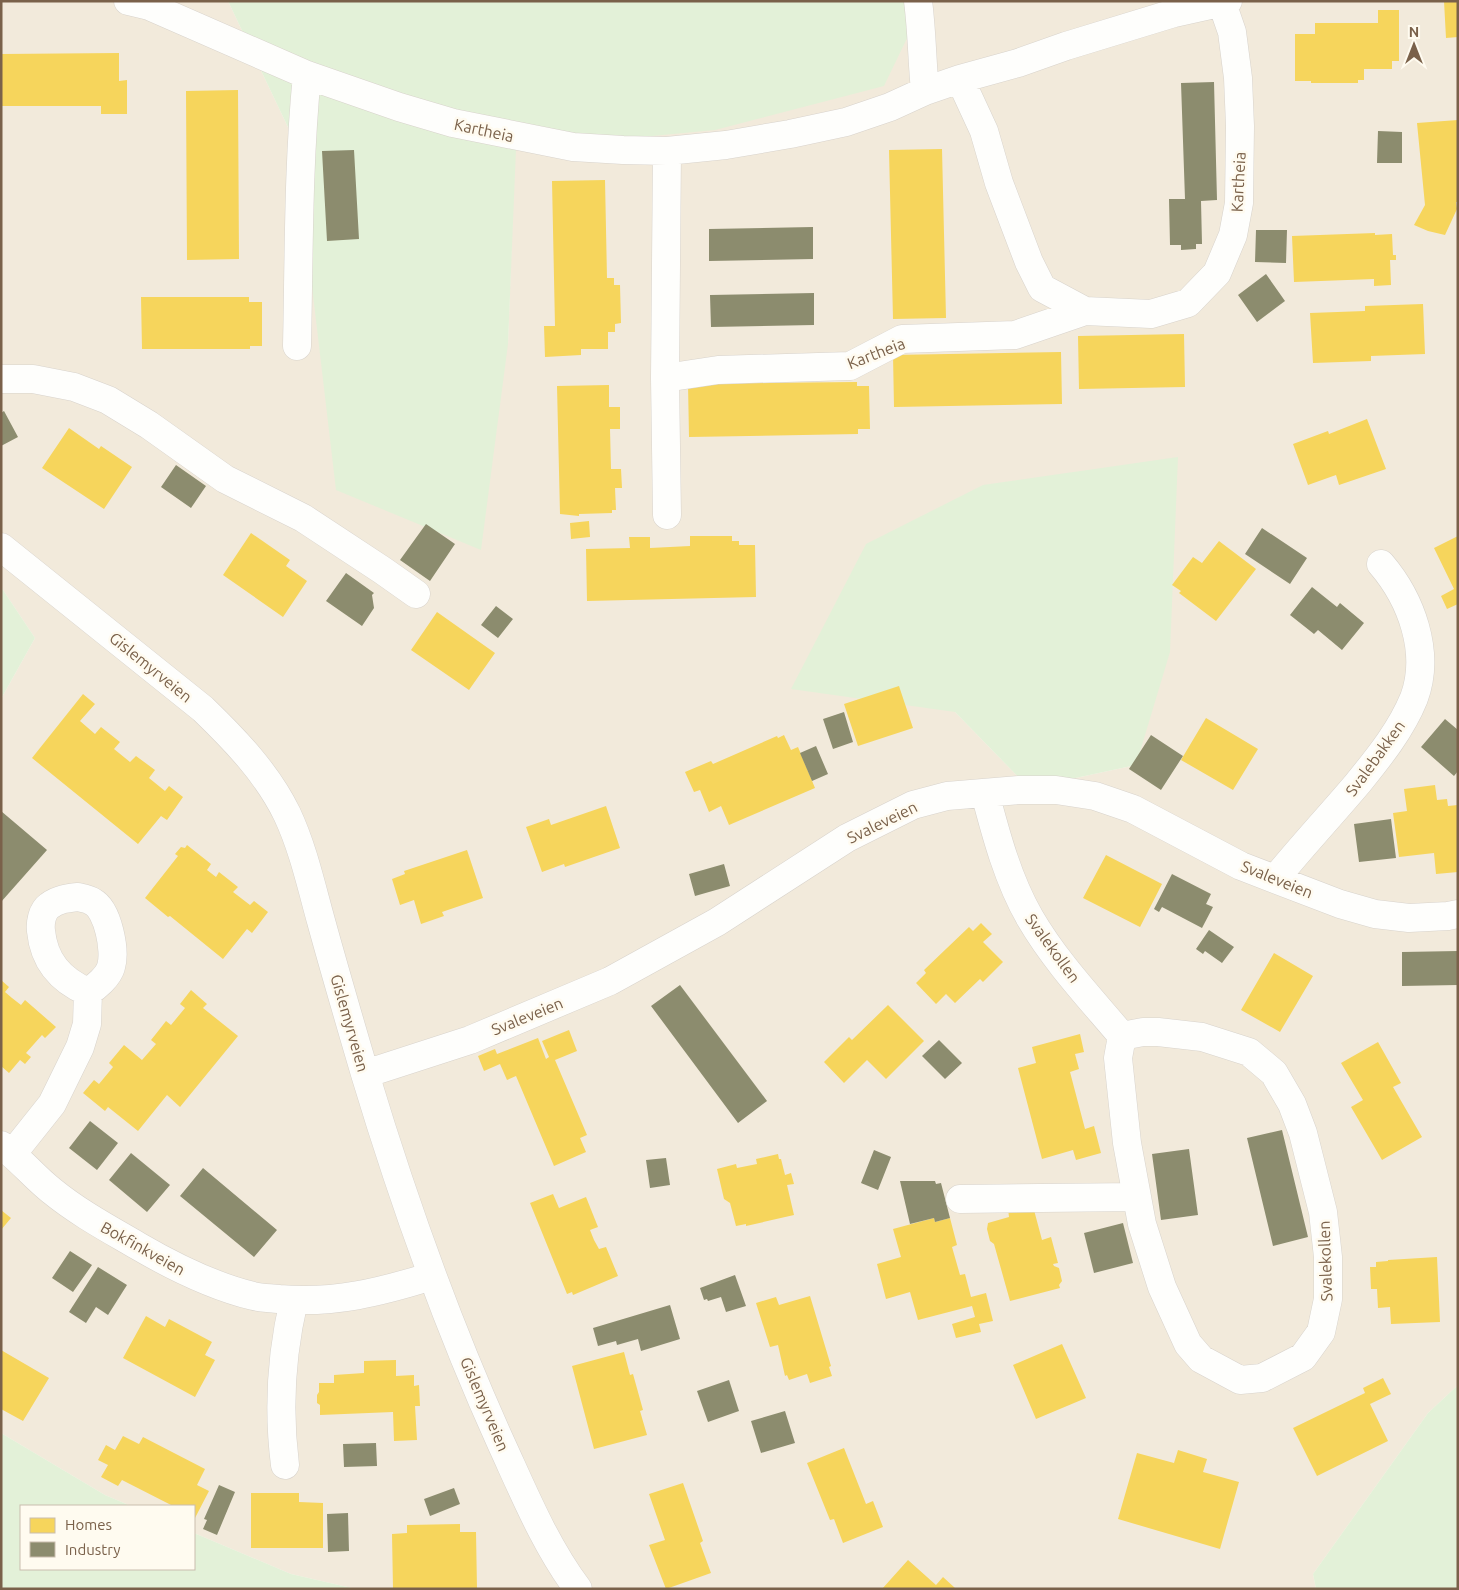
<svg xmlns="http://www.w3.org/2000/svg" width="1459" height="1590" font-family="Ubuntu,sans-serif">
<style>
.residential{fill:#f2eadb;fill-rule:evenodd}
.green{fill:#e3f1d8}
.homes{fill:#f6d55c}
.industry{fill:#8c8c6e}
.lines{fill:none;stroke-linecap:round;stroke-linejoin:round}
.minor-casing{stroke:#d8d3cc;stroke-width:29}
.minor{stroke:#fefefc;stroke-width:28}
.labels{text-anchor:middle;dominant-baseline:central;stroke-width:5;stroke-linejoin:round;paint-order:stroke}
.street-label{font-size:16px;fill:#7a614a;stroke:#fffbf0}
</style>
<rect width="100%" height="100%" fill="#f9f6ee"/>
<path class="residential" d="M1 1H228L295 142 508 344 515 149 924 1H1458V1385L1428 1413 1313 1574 1316 1589H356L291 1574 194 1533V1506H131L105 1495 1 1433V699L35 638 1 587ZM955 712 1136 765 1029 788Z"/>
<path class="green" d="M228 1H924V3L884 86 715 130 516 149 508 344 481 550 336 490 295 142Z
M1178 457 1170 652 1136 765 1029 788 955 712 791 689 866 544 983 485Z
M1 587 35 638 1 699Z
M1458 1385V1589H1316L1313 1574 1428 1413Z
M1 1433 105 1495 131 1506H21V1569H194V1533L291 1574 356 1589H1Z"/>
<path class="homes" d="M1444 1H1458V37L1446 38Z
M1378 10H1399V61H1392V69H1364V80H1358V83H1311V81H1295V34H1315V23H1378Z
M119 53V81L127 80V114H101V106H1V54Z
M238 90 239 259 187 260 186 91Z
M1458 120V202H1456L1457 209 1445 235 1428 231 1414 225 1425 205 1417 123Z
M942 149 946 318 893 319 889 150Z
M605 180 607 278H614V285H620L621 323 615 324V332H608V349H581V355L545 357 544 326H555L552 181Z
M1375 233V235L1392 234 1393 255H1396V260H1390L1391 285 1374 286V279L1294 282 1292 236Z
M141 297H249V302H262V346H250V349H142Z
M1423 304 1425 354 1371 356V361L1313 363 1310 313 1365 311V306Z
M1184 334 1185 387 1079 389 1078 336Z
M1061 352 1062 404 894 407 893 355Z
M857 382V386H869L870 429H858V434L689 437 688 384Z
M609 385V407H620V429H610L611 469H621L622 488H615L616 510H612V513L579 514V516L560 514 557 386Z
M1367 419 1386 469 1339 485 1336 475 1308 485 1293 444 1328 431 1329 434Z
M69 428 99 449 101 446 132 467 104 509 42 468Z
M589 521 590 537 571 539 570 523Z
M251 533 290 560 286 566 307 581 283 617 223 575Z
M690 536H732V541H739V545H755L756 597 587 601 586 549 630 548 629 537H650V548L690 546Z
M1458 536V604L1447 609 1441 596 1454 589 1434 548Z
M1219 541 1256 569 1216 621 1179 593 1181 591 1172 585 1193 557 1202 563Z
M437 612 495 653 469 690 411 650Z
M899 686 913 728 858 746 844 704Z
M83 694 95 704 80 721 95 734 101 727 120 742 114 749 130 762 136 756 155 770 149 778 165 791 169 786 183 797 167 820 161 816 138 844 32 758Z
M1206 718 1258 749 1233 790 1181 760Z
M784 735 791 750 798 747 815 788 729 825 721 806 709 812 700 790 694 792 685 772 711 761 713 764 777 736 778 738Z
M1435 785 1437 800 1447 799 1448 806 1458 805V872L1436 874 1434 853 1399 857 1393 813 1407 811 1404 789Z
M606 806 620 848 565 867 564 864 542 872 526 827 549 819 551 825Z
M187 845 211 864 207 870 216 877 219 872 238 887 233 892 250 905 254 901 268 912 252 933 247 929 223 959 170 916 168 917 145 898 178 856 175 854 181 847 185 848Z
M467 850 483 898 442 912 444 916 421 924 414 900 400 905 392 879 405 874 404 871Z
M1106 855 1162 884 1140 927 1083 898Z
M981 923 992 934 983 942 1003 962 983 982 980 979 955 1003 946 994 936 1004 916 983 926 973 924 970 969 927 973 931Z
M1274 953 1313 976 1280 1032 1241 1010Z
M1 980 9 987 5 992 12 998 21 1005 25 1000 56 1027 45 1038 42 1035 26 1053 31 1057 25 1064 20 1060 9 1073 1 1066Z
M191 990 207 1004 203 1008 238 1036 180 1107 167 1095 138 1131 108 1107 105 1111 83 1093 94 1080 99 1084 113 1067 109 1063 124 1045 142 1060 156 1044 151 1040 159 1030 166 1021 171 1025 185 1008 180 1004Z
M888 1005 924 1041 886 1079 867 1060 844 1083 824 1062 849 1037 852 1040Z
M569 1030 577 1051 555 1060 587 1135 580 1138 586 1152 554 1166 516 1076 507 1080 500 1064 484 1071 478 1056 495 1049 497 1054 538 1038 546 1059 549 1057 542 1041Z
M1080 1034 1084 1052 1075 1054 1079 1069 1070 1072 1085 1129 1094 1126 1101 1153 1076 1160 1073 1150 1042 1159 1018 1068 1036 1063 1032 1047Z
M1378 1042 1401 1083 1393 1087 1422 1137 1382 1160 1351 1107 1363 1100 1341 1063Z
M778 1154 779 1159H781L785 1175 791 1173 794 1184 787 1185 794 1215 746 1226V1224L736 1226 730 1203 724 1199 717 1169 736 1164 737 1168 757 1164 756 1159Z
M553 1194 559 1208 586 1197 598 1227 590 1230 594 1240 599 1249 606 1247 618 1276 573 1295 572 1292 567 1294 530 1203Z
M1008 1209 1034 1210 1042 1240 1051 1237 1058 1263 1053 1264 1054 1266 1059 1268 1062 1281 1059 1285 1060 1288 1010 1301 994 1244 990 1241 987 1229 988 1223 1009 1217Z
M1 1210 11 1218 1 1230Z
M934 1218 935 1222 950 1218 957 1245 952 1247 960 1275 965 1274 971 1297 986 1293 993 1321 979 1324 981 1332 956 1338 952 1324 975 1317 972 1306 918 1320 910 1292 886 1299 877 1264 901 1257 893 1229Z
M1437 1257 1440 1322 1391 1324 1390 1307 1378 1308 1377 1289H1371L1370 1267H1376V1262L1388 1261V1260Z
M810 1296 831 1366 829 1367 832 1376 810 1383 807 1374 789 1380 787 1375 785 1376 778 1345 770 1347 756 1303 776 1297 779 1305Z
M146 1316 165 1327 169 1319 212 1342 205 1355 215 1360 195 1397 123 1358Z
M1062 1344 1086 1398 1036 1419 1013 1365Z
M1 1350 49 1378 23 1421 1 1409Z
M624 1352 630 1375 633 1374 643 1410 640 1411 647 1435 594 1449 572 1366Z
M396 1360V1376L414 1375V1386L419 1385 420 1406H415L417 1440 394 1441 393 1412 320 1415V1405L317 1403V1395L319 1392V1383H334V1375L364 1373V1361Z
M1383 1378 1391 1394 1370 1404 1388 1441 1317 1476 1293 1428 1365 1393 1363 1388Z
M123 1436 139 1444 143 1437 205 1469 197 1485 209 1491 195 1518 194 1517V1506H173L122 1480 118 1486 101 1477 108 1465 98 1460 106 1445 115 1450Z
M844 1448 866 1504 873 1501 883 1527 843 1543 834 1519 830 1520 807 1463Z
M1178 1450 1207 1459 1203 1472 1239 1482 1220 1549 1118 1519 1137 1453 1174 1463Z
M683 1483 703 1541 700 1543 711 1573 666 1589 649 1545 665 1540 649 1494Z
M251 1493H299V1502L323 1503V1548H251Z
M460 1524V1532H476L477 1589H393L392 1534 407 1533V1525Z
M908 1560 936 1585 943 1577 955 1588 882 1589Z"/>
<path class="industry" d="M1214 82 1217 200 1201 201 1202 244H1196V249L1181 250V245H1170L1169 199H1185L1181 83Z
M1378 131 1402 132V163H1377Z
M354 150 359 239 327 241 322 151Z
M813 227V259L709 261V229Z
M1256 230H1287L1286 263 1255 262Z
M1266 274 1285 301 1257 322 1238 295Z
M814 293V325L711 327 710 295Z
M4 411 18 437 1 446V413Z
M176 465 206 486 191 508 161 487Z
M426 524 455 544 430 581 400 560Z
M1262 528 1307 558 1290 584 1245 554Z
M346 573 374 593 372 595 374 608 362 626 326 601Z
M1312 587 1337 607 1340 603 1364 623 1342 650 1318 630 1314 634 1290 615Z
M496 606 513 619 498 638 481 625Z
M844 712 853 742 833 749 823 719Z
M1445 719 1458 730V771L1454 776 1421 747Z
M1151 735 1183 756 1161 790 1129 769Z
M816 746 828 774 812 781 800 753Z
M1 811 47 850 1 902Z
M1391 819 1396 858 1359 862 1354 824Z
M724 864 730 886 695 896 689 874Z
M1172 874 1211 894 1206 904 1213 907 1202 928 1162 907 1159 912 1154 909Z
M1209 930 1234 947 1222 963 1205 951 1203 954 1196 949Z
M1458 951V985L1402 986V952Z
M680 985 767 1101 738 1123 651 1006Z
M939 1040 962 1063 945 1079 922 1056Z
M90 1121 118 1143 97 1170 69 1148Z
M1282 1130 1308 1237 1273 1246 1247 1138Z
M1189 1149 1198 1215 1161 1220 1152 1154Z
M874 1150 891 1157 878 1190 861 1183Z
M131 1153 170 1185 147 1212 109 1180Z
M666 1158 670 1185 650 1188 646 1160Z
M203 1168 277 1230 254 1257 180 1196Z
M900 1181H935L936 1184 941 1183 950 1218 935 1222 934 1218 910 1224Z
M1123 1223 1133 1263 1094 1273 1084 1233Z
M70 1251 92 1265 73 1292 52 1278Z
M98 1267 127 1285 108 1315 96 1307 86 1323 69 1312Z
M735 1275 746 1306 726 1312 721 1297 708 1301 707 1299 704 1300 700 1288Z
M670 1305 680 1339 641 1351 638 1339 617 1345 616 1341 598 1346 593 1328Z
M729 1380 739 1411 708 1422 697 1391Z
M785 1411 795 1443 761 1453 751 1421Z
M376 1443 377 1466 344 1467 343 1444Z
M219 1485 235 1492 217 1535 203 1529 207 1520 204 1519Z
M454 1488 460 1504 430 1516 424 1499Z
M348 1513 349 1551 328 1552 327 1514Z"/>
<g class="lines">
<defs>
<path id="minor" d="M128 1 149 6 307 75 399 107 453 123 573 147 623 150 667 151 726 145 790 134 846 122 890 107 925 91 960 79 1018 63 1066 46 1174 13 1228 1
M918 1C922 31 922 61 925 91
M960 79 984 131 999 183 1029 262 1042 288 1085 311 1151 314 1188 303 1217 273 1233 235 1239 203 1240 126 1238 78 1232 32 1222 3
M297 346C299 255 298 165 307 75
M665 378 667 151
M1 379H33L74 387 108 400 149 425 225 479 303 518 382 570 416 594
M667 515 665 378 718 370 850 366 902 339 1015 335 1085 311
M1 547 203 709C235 740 267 773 287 814 303 848 311 885 321 921 335 972 350 1023 365 1074 403 1200 447 1324 501 1443 524 1493 545 1545 578 1589
M985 793C996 835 1008 880 1030 918 1055 961 1090 998 1122 1036L1118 1058 1127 1143 1142 1224 1162 1287 1188 1344 1201 1359 1240 1380 1262 1378 1303 1357 1321 1332 1328 1299V1257L1323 1212 1303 1133 1292 1104 1274 1073 1249 1052 1202 1037 1158 1032H1143L1122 1036
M1276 878C1302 846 1331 815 1358 783 1379 757 1401 730 1414 698 1431 652 1411 599 1381 564
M78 897C83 898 89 899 93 902 108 910 116 951 111 967 108 977 96 987 88 992 60 980 44 961 41 931 40 923 42 911 49 906 58 899 68 898 78 897Z
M365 1074 470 1040 610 981 717 922 847 838 913 805 947 796 1019 790H1056L1095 796 1133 809 1241 866 1340 904 1375 914 1409 918 1448 916 1458 914
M1 1145C20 1159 34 1177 52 1191 79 1213 109 1229 138 1246 174 1267 212 1286 253 1296 261 1298 271 1298 279 1299 334 1304 381 1292 432 1276
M13 1153 52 1104 80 1047 87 1024 88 992
M960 1199 1137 1197
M285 1465C278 1410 281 1355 294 1300"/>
</defs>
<use href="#minor" class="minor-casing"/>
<use href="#minor" class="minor"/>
</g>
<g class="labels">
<g class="street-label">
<text transform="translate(484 130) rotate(12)">Kartheia</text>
<text transform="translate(1238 182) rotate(-87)">Kartheia</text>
<text transform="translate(876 353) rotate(-21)">Kartheia</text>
<text transform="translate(151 667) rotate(39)">Gislemyrveien</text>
<text transform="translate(1375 758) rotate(-54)">Svalebakken</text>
<text transform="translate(882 822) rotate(-26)">Svaleveien</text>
<text transform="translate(1277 879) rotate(22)">Svaleveien</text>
<text transform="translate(1053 948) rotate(54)">Svalekollen</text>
<text transform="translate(527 1016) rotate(-22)">Svaleveien</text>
<text transform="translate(350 1023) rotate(74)">Gislemyrveien</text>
<text transform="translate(143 1248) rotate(29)">Bokfinkveien</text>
<text transform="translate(1325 1261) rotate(-92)">Svalekollen</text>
<text transform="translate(485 1404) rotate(67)">Gislemyrveien</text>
</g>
</g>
<rect width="1459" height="1590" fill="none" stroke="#7a614a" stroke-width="5"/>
<rect x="20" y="1505" width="175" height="65" fill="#fffbf0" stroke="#cabdae"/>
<rect x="30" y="1518" width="25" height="15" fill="#f6d55c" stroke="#cabdae"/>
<text x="65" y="1530" font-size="15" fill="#7a614a">Homes</text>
<rect x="30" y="1542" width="25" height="15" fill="#8c8c6e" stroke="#cabdae"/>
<text x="65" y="1555" font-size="15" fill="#7a614a">Industry</text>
<g transform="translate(1414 45)" stroke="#fffbf0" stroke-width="4" paint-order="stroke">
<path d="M0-4L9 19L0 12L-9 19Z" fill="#7a614a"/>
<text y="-8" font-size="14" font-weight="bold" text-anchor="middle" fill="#7a614a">N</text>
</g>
</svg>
